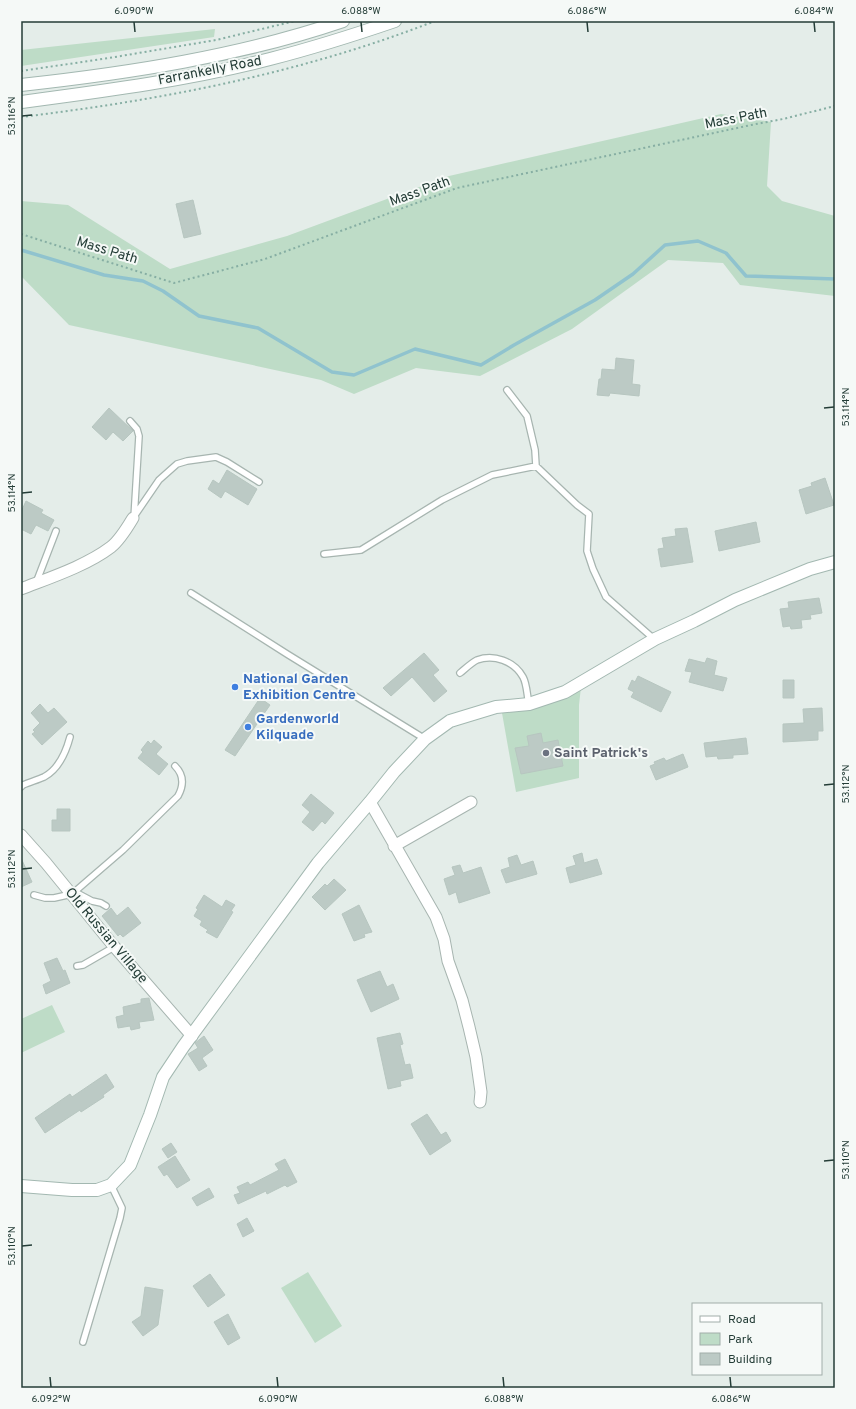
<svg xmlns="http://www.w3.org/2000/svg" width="856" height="1409" font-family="Overpass,sans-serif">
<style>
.green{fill:#bedcc7}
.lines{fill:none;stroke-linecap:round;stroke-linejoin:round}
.stream{stroke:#90c3ce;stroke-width:3.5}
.building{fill:#bccac5;stroke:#b7c6c0}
.lane-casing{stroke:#a7b5b0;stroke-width:8}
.street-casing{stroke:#a7b5b0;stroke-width:13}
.secondary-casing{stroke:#a3b8b1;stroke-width:14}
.path{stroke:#86aea3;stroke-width:2;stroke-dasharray:2 3;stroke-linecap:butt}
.lane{stroke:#fff;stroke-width:5.5}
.street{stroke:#fff;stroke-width:11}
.secondary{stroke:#fff;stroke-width:12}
.ticks{fill:none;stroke:#243d37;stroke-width:1.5}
.shop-dot{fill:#3f7fe0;stroke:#f5f9f7;stroke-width:1.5}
.worship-dot{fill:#6b7280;stroke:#f5f9f7;stroke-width:1.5}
.labels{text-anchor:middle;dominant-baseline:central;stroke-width:4;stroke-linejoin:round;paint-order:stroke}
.street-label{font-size:14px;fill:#243d37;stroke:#f5f9f7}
.shop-label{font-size:14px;font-weight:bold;fill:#366cbe;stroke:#f5f9f7;text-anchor:start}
.worship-label{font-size:14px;font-weight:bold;fill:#5b616d;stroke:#f5f9f7;text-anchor:start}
.neatline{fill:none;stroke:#243d37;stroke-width:1.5}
.ticks-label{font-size:10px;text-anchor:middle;fill:#243d37}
</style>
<rect width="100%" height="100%" fill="#e4ede9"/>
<path class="green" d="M215 29 214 37 21 66V50Z
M721 114 771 122 767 186 782 201 835 216V296L740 285 723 263 668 260 572 329 480 376 416 368 354 394 321 380 69 325 21 276V201L68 205 170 269 287 236 449 176Z
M581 687 579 705V778L516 792 502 713 529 710Z
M52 1005 65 1032 21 1053V1019Z
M308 1272 342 1326 315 1343 281 1288Z"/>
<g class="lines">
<path class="stream" d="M21 250 104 275 143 281 163 291 199 316 258 328 332 372 354 375 415 349 481 365 514 345 595 300 633 274 665 245 698 241 726 253 746 276 835 279"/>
</g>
<path class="building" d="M193 200 201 234 184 238 176 204Z
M616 358 634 360 632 384 640 385 639 396 610 393 609 396 597 395 599 379H601L602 369 615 370Z
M109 408 133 431 123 441 113 432 106 440 92 427Z
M227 470 257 489 248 505 225 491 221 498 208 489 213 480 219 484Z
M825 478 834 505 806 514 799 490 812 486 811 483Z
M26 501 43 510 41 513 54 520 48 531 36 525 31 534 21 529V512Z
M756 522 760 542 719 551 715 531Z
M687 528 693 562 661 567 658 549 664 548 662 538 676 536 675 529Z
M819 598 822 613 810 615 811 619 801 620 802 628 791 629 790 626 783 627 780 609 789 608 788 602Z
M424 653 439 670 433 675 447 691 434 702 412 677 391 696 383 688Z
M707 658 717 661 714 675 727 678 723 691 689 682 692 672 685 671 689 659 705 663Z
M638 676 671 692 661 712 631 697 634 692 628 689 632 680 635 682Z
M783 680H794V698H783Z
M260 698 270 705 235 756 225 750Z
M40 704 48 713 54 708 67 722 42 745 32 734 35 732 33 730 40 723 31 713Z
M822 708 823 731H818V740L783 742V724L804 723 803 709Z
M541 733 543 743 558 740 563 766 521 774 515 748 529 746 527 736Z
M746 738 748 754 733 755V758L718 759 717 756 706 757 704 743Z
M154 740 162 747 156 754 168 764 159 775 138 758 143 752 141 750 148 741 151 744Z
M683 754 688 767 656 780 650 766 655 764 654 762 664 758 666 761Z
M311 794 334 813 325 824 322 821 313 831 302 822 310 812 302 805Z
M57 809H70V831H52V820H57Z
M582 853 584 863 597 859 602 874 570 883 566 868 576 865 573 856Z
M517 855 521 865 533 861 537 874 506 883 501 870 510 867 508 858Z
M21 858 32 882 21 887Z
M460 865 463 873 481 867 490 893 459 903 456 892 449 895 444 879 455 875 452 867Z
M334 879 346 890 325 910 312 897 325 884 327 886Z
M204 895 222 907 226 900 235 905 231 911 233 912 217 938 206 932 208 930 200 925 202 921 194 916 198 909 196 908Z
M359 905 372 932 364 934 365 937 354 941 342 914Z
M128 907 141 923 123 937 120 934 118 936 102 916 111 908 117 916Z
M57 958 63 971 65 970 70 983 46 994 43 985 51 981 44 963Z
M380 971 387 987 393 984 399 999 371 1012 357 980Z
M149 998 154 1020 139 1022 140 1028 131 1030 130 1026 118 1028 116 1017 124 1015 123 1007 141 1003V999Z
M400 1033 403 1044 400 1045 405 1065 410 1064 413 1078 400 1081 401 1086 388 1089 377 1038Z
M204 1036 213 1050 202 1058 207 1066 199 1071 188 1054 198 1048 195 1043Z
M106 1074 114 1087 103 1095 104 1097 81 1112 80 1110 45 1133 35 1118 70 1094 72 1097Z
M427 1114 441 1135 446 1132 451 1141 430 1155 411 1124Z
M171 1143 177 1152 168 1158 162 1149Z
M175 1156 190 1180 177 1188 167 1174 164 1176 158 1167Z
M285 1159 297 1182 287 1187 285 1185 267 1194 266 1191 238 1204 234 1195 240 1193 237 1187 248 1182 250 1185 279 1170 275 1164Z
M209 1188 214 1197 197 1206 192 1198Z
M247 1218 254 1231 243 1237 237 1224Z
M210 1274 225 1295 208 1307 193 1286Z
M145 1287 163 1290 158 1325 143 1336 132 1322 141 1316Z
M228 1314 240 1338 228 1345 214 1322Z"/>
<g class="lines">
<defs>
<path id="lane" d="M507 390 527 416 535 450 536 466
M130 421 137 429 139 436 134 518
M133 518 159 480 177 464 187 461 216 457 227 462 259 482
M324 554 361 550 442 500 492 475 536 466 577 505 589 514 587 551 593 569 606 597 654 639
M36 583 56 531
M191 593 287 654 425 739
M460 673C465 669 471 663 477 660 494 654 514 661 523 677 527 684 527 696 529 704
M21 787 23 785C30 782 37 780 44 777 59 769 66 752 70 737
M75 892 92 901 101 903 106 906
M34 895 45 898H54L72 894 123 850 178 796C184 785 184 775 175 766
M77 966 83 965 114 947
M83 1342 120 1218 122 1208 111 1185"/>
<path id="street" d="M21 589C49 578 86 566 111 547 120 540 127 528 133 518
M370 802 436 917 444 939 448 961 462 1000 469 1027 476 1057 481 1092 480 1102
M21 835 46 863 112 944 192 1036
M394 846 471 802"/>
<path id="secondary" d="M21 85C130 73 240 56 343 21
M21 102C104 91 189 80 270 59 313 48 354 35 395 21
M21 1186 72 1190H97L111 1185 130 1165 150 1115 163 1077 183 1047 318 863 370 802 394 772 425 739 450 721 496 707 529 704 565 692 655 639 694 621 735 600 810 569 835 562"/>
</defs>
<use href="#lane" class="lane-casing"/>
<use href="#street" class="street-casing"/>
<use href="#secondary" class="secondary-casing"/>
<path class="path" d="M21 71 109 58 216 40 295 21
M21 117C162 100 302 73 435 21
M21 234 174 283 265 259 457 188 751 125 783 119 835 106"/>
<use href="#lane" class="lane"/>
<use href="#street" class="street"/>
<use href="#secondary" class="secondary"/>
</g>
<path class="ticks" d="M134 22 135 32M361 22 362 32M587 22 588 32M814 22 815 32M22 116 32 115M824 408 834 407M22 493 32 492M824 785 834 784M22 869 32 868M824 1161 834 1160M22 1246 32 1245M50 1377 51 1387M277 1377 278 1387M503 1377 504 1387M730 1377 731 1387"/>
<g class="shop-dot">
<circle cx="235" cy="687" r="4"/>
<circle cx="248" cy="727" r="4"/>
</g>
<circle class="worship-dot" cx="546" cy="753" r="4"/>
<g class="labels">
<g class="street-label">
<text transform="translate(210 71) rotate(-11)">Farrankelly Road</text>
<text transform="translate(736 119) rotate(-11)">Mass Path</text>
<text transform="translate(420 192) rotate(-20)">Mass Path</text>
<text transform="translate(107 251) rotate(17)">Mass Path</text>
<text transform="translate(106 936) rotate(50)">Old Russian Village</text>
</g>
<g class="shop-label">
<text x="243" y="679">National Garden<tspan x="243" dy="16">Exhibition Centre</tspan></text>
<text x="256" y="719">Gardenworld<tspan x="256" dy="16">Kilquade</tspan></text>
</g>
<g class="worship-label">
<text x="554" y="753">Saint Patrick's</text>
</g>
</g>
<rect width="856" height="1409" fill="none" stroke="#f5f9f7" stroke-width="44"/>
<rect x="692" y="1303" width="130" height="72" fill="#f5f9f7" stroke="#a1aeaa"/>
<rect x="700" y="1316" width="20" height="6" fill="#ffffff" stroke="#a1aeaa"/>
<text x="728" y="1323" font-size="12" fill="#243d37">Road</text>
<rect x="700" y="1333" width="20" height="12" fill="#bedcc7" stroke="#a1aeaa"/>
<text x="728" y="1343" font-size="12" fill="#243d37">Park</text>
<rect x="700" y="1353" width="20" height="12" fill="#bccac5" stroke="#a1aeaa"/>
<text x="728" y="1363" font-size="12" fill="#243d37">Building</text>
<rect x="22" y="22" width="812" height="1365" class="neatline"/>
<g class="ticks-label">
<text x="134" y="14">6.090°W</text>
<text x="361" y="14">6.088°W</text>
<text x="587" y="14">6.086°W</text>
<text x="814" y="14">6.084°W</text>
<text transform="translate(11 116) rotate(-90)" y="4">53.116°N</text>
<text transform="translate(845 407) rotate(-90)" y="4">53.114°N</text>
<text transform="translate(11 493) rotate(-90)" y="4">53.114°N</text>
<text transform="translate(845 784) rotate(-90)" y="4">53.112°N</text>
<text transform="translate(11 869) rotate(-90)" y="4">53.112°N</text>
<text transform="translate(845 1160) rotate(-90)" y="4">53.110°N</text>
<text transform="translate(11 1246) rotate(-90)" y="4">53.110°N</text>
<text x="51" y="1402">6.092°W</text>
<text x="278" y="1402">6.090°W</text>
<text x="504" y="1402">6.088°W</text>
<text x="731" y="1402">6.086°W</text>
</g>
</svg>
